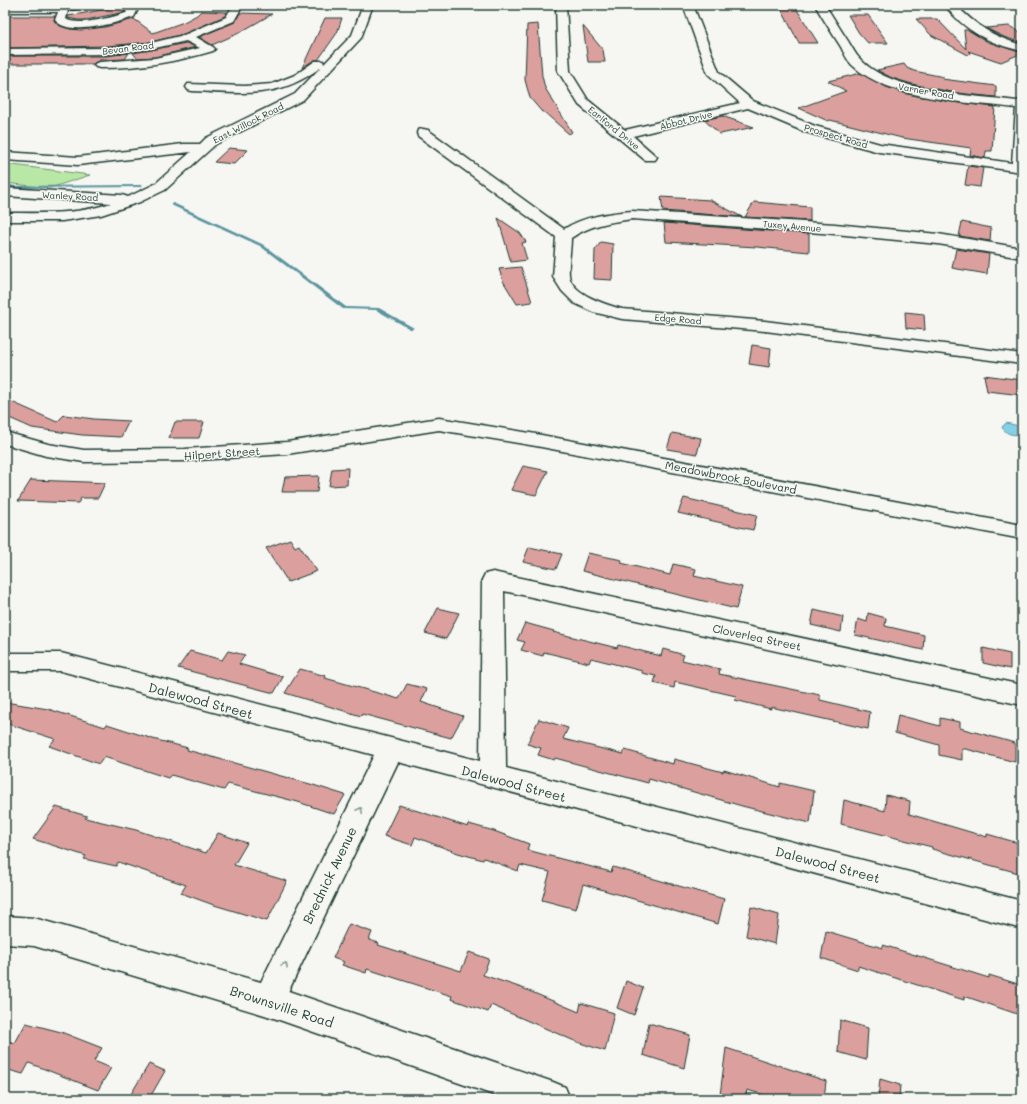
<svg xmlns="http://www.w3.org/2000/svg" width="1027" height="1104" font-family="Mali,sans-serif">
<style>
.green{fill:#b9e7a6;stroke:#6c926d}
.water{fill:#85cfe6;stroke:#5c959f}
.lines{fill:none;stroke-linecap:round;stroke-linejoin:round}
.stream{fill:#5c959f;fill-rule:evenodd}
.building{fill:#dba09d;stroke:#1f3d34}
.minor-casing{stroke:#1f3d34;stroke-width:3}
.major-casing{stroke:#1f3d34;stroke-width:3}
.minor{fill:#f6f6f2;fill-rule:evenodd}
.major{fill:#f6f6f2;fill-rule:evenodd}
.oneway{stroke:#8a9a93}
.labels{text-anchor:middle;dominant-baseline:central;stroke-width:3;stroke-linejoin:round;paint-order:stroke}
.far-street-label{font-size:9px;fill:#1f3d34;stroke:#f6f6f2}
.street-label{font-size:11px;fill:#1f3d34;stroke:#f6f6f2}
.near-street-label{font-size:13px;fill:#1f3d34;stroke:#f6f6f2}
</style>
<rect width="100%" height="100%" fill="#f6f6f2"/>
<filter id="ink" filterUnits="userSpaceOnUse"><feTurbulence type="fractalNoise" baseFrequency=".025" numOctaves="2"/><feDisplacementMap in="SourceGraphic" scale="8" xChannelSelector="R" yChannelSelector="G"/><feConvolveMatrix kernelMatrix="1 2 1 2 8 2 1 2 1" color-interpolation-filters="sRGB"/></filter>
<g filter="url(#ink)">
<path class="green" d="M5 164 90 175 50 188 5 183Z"/>
<path class="water" d="M1006 423 1019 426 1022 430 1021 434C1014 436 1005 434 1002 427Z"/>
<g class="lines">
<path class="stream" d="M5 184 15 186 141 185 143 186 141 187 15 188 5 186Z
M171 203H173L262 244 346 307 379 308 414 328 412 329H410L376 310 343 309 260 246 171 205Z"/>
</g>
<path class="building" d="M779 5H794L818 43H799Z
M118 7 125 12 86 20H78L68 18V16Z
M201 11 227 12 225 16 184 34 151 42 107 46 5 48V16H55L54 20 60 26 70 29 81 30 105 27 134 19 153 33 184 22 197 15Z
M240 13 272 14 237 34 212 45 199 37 235 22Z
M848 15H868L888 43H868L859 33Z
M325 18H342L337 33 318 60H314L302 68Z
M916 19H937L966 49 964 30H968L988 42 1022 53 1001 62 968 51 970 53 968 55 931 35Z
M538 24 542 76 545 88 572 132 569 134 544 112H542L530 98 525 80 527 25Z
M583 26 603 50 605 62H588Z
M1009 26 1022 33V43L1004 37 986 28Z
M186 43 196 47 155 57 137 58 133 53 151 50Z
M129 53 125 59 100 60 93 64H5V56H107Z
M904 64 907 68 914 71 944 77 942 79 996 86V97L956 93 912 84 892 78 877 70Z
M861 73 886 87 907 94 952 102 995 107 992 151H986L985 158 970 155 971 148 902 138 830 120 828 121 799 108 846 91 828 81Z
M722 116 754 127 720 134 704 120Z
M229 148 248 150 234 164 214 162Z
M968 166 983 168 980 187 965 185Z
M661 197 710 200 742 217 663 211Z
M754 202 810 207V221L745 217Z
M498 218 520 233 526 242 522 243 527 260 511 262Z
M962 222 991 228 990 241 959 236Z
M664 223 809 234V252L757 247 666 242Z
M601 242 613 244 612 280 594 279 595 250Z
M956 249 989 254 987 274 952 268Z
M521 267 532 302 517 304 503 281 499 269Z
M905 312 924 314 925 330 906 328Z
M752 345 771 348 769 367 749 364Z
M984 375 1022 380V395L987 391Z
M5 399 57 422 64 415 94 419 129 421 121 437 82 435 32 428 5 416Z
M175 422H204L199 438H169Z
M672 433 701 438 697 454 667 449Z
M523 466 548 471 536 495 511 490Z
M348 468 347 485 329 486 332 469Z
M319 476 317 492H282L285 477Z
M31 480 87 482 105 483 98 498H81L78 503 18 501Z
M684 498 757 515 753 530 678 513Z
M290 539 295 547 299 545 317 571 288 582 266 548Z
M529 547 562 554 556 569 523 562Z
M588 553 622 560 621 563 670 575 673 564 696 569 694 576 742 587 736 609 582 571Z
M438 608 459 613 446 639 425 633Z
M814 610 843 617 841 632 811 625Z
M868 613 886 618 885 626 924 635 923 650 855 635 858 619 867 622Z
M525 623 554 631 553 632 617 648 618 645 661 656 663 649 684 655 682 660 720 669 719 674 820 695V700L870 712 868 729 771 707V709L735 700 736 696 675 682 674 688 654 683 656 676 642 673V671L591 658 589 663 544 652 543 656 521 650 525 642 517 640Z
M983 648 1010 654V669L983 663Z
M190 651 222 660 228 651 245 655 239 664 283 677 274 693 178 668Z
M300 669 326 676 325 678 399 699 407 684 427 689 421 702 463 716 451 738 362 714 361 716 285 693Z
M5 702 48 709 105 727 107 724 153 739 188 748 187 750 310 784 345 795 334 814 298 802 228 784 224 790 171 775 168 778 104 757 99 764 49 746 55 739 5 723Z
M898 715 940 726V718L960 722V728L1015 743V762L966 749H962V760L939 755V745L895 733Z
M539 719 568 728 563 739 623 754 625 750 673 764 674 759 723 772 724 770 780 787V783L814 791 810 823 742 806 649 779 648 783 555 758 554 760 538 755 541 748 527 744Z
M886 795 910 801 909 814 987 837V834L1022 844V874L932 849V847L841 824 844 800 885 811Z
M399 805 468 827 469 824 494 831 529 844 527 850 611 872 613 867 724 899 718 924 583 884 576 909 542 900 550 872 520 865 518 871 484 858 483 860 458 853 415 837 412 845 384 836Z
M56 807 87 816 85 818 136 830 206 853 218 833 247 843 234 865 287 881 267 921 211 904 181 893 186 885 118 862 116 866 84 859 86 856 33 839Z
M751 907 779 915 775 944 746 936Z
M349 924 372 932 369 940 379 943 378 945 461 971 469 952 489 959 483 975 522 988 579 1012 581 1003 614 1013 605 1051 577 1042 491 1005 488 1012 451 999 452 996 367 969 366 973 342 965 344 962 333 958Z
M826 931 883 948V945L989 978V975L1021 985 1020 1015 964 996V1000L858 966V970L821 958Z
M626 981 643 988 634 1015 617 1008Z
M840 1020 868 1028 866 1060 838 1052Z
M26 1023 61 1032 102 1048 94 1061 111 1068 98 1090 29 1063 23 1074 5 1069V1040L15 1043Z
M649 1023 690 1035 684 1068 643 1055Z
M726 1048 826 1081 824 1099H779L747 1090 745 1099H735L720 1095Z
M149 1064 165 1071 149 1099H128Z
M880 1079 900 1085 899 1099H878Z"/>
<g class="lines">
<defs>
<path id="minor" d="M91 5 86 8 68 10 66 19C77 27 113 17 126 13L127 12 120 5H131L137 11 134 17C116 23 68 37 55 20L58 12H5V6Z
M233 5H243L234 21 196 37 213 47 215 49 213 51C176 62 139 68 100 68L96 67 94 65 96 63 100 62 155 58 200 48 186 41 151 49 107 54 5 55V49L107 48 151 43 184 35 226 17Z
M363 5H373L361 38 303 100 216 144 165 190 140 202 101 215 62 221H5V213C41 213 77 215 111 203L5 196V188L122 195 128 197 155 184 191 152 78 165 5 160V152L78 157 183 144H200L206 138 295 94 321 67C278 100 243 93 192 91L188 90 186 87 188 84 245 86 272 84 295 75 315 61H323L324 64 352 35Z
M556 5H566L570 71 588 100 625 130 740 103 708 74 683 5H693L719 72 753 101 815 126 880 144 1012 163 1016 108C967 102 889 100 852 65 847 60 844 53 841 47 832 33 823 19 815 5H825C833 17 840 29 848 41 852 47 855 54 860 59 891 93 973 95 1017 101L1022 98V172L879 152 805 132 748 108 633 136 657 157 655 160H645L579 105 558 71Z
M945 5H956C975 25 995 38 1022 45V51C991 44 964 31 945 5Z
M423 129 428 130 564 229C584 216 609 213 632 211L835 224 938 234 1022 248V258L938 244 835 234 632 219C610 222 590 225 571 238 571 250 568 263 569 275 571 294 607 305 622 309L765 321 1022 354V364L765 331 622 319 593 312 574 303 562 291 553 277 556 237 418 136 417 133 418 130Z
M439 418 536 434 1022 525V539L536 446 439 430 287 454 185 461 84 462 46 456 5 444V432L48 444 84 450 185 449 287 442Z
M493 572 1022 685V705L504 591 506 768 1022 901V929L398 762 279 1011 268 1016 257 1011 252 1000 374 755 61 671H5V653H61L480 761 482 580 485 574Z"/>
<path id="major" d="M5 916 34 918 268 984 553 1082 565 1087 570 1099H505L268 1016 34 946 5 944Z"/>
</defs>
<use href="#minor" class="minor-casing"/>
<use href="#major" class="major-casing"/>
<use href="#minor" class="minor"/>
<use href="#major" class="major"/>
</g>
<defs><path id="oneway-chevron" d="M-2-3.5L2.5 0L-2 3.5" fill="none" stroke-width="1.6" stroke-linecap="round" stroke-linejoin="round"/></defs>
<g class="oneway">
<use href="#oneway-chevron" transform="translate(360 810) rotate(-64)"/>
<use href="#oneway-chevron" transform="translate(285 965) rotate(-64)"/>
</g>
</g>
<g class="labels">
<g class="far-street-label">
<text transform="translate(128 48) rotate(-7)">Bevan Road</text>
<text transform="translate(926 91) rotate(10)">Varner Road</text>
<text transform="translate(686 120) rotate(-14)">Abbot Drive</text>
<text transform="translate(248 123) rotate(-27)">East Willock Road</text>
<text transform="translate(614 128) rotate(39)">Earlford Drive</text>
<text transform="translate(836 136) rotate(16)">Prospect Road</text>
<text transform="translate(70 196) rotate(3)">Wanley Road</text>
<text transform="translate(792 226) rotate(5)">Tuxey Avenue</text>
<text transform="translate(678 319) rotate(5)">Edge Road</text>
</g>
<g class="street-label">
<text transform="translate(222 453) rotate(-4)">Hilpert Street</text>
<text transform="translate(731 477) rotate(11)">Meadowbrook Boulevard</text>
<text transform="translate(757 637) rotate(12)">Cloverlea Street</text>
</g>
<g class="near-street-label">
<text transform="translate(201 700) rotate(15)">Dalewood Street</text>
<text transform="translate(514 783) rotate(15)">Dalewood Street</text>
<text transform="translate(828 864) rotate(15)">Dalewood Street</text>
<text transform="translate(329 875) rotate(-64)">Brednick Avenue</text>
<text transform="translate(282 1006) rotate(18)">Brownsville Road</text>
</g>
</g>
<rect width="1027" height="1104" fill="none" stroke="#f6f6f2" stroke-width="20"/>
<rect x="10" y="10" width="1007" height="1084" fill="none" stroke="#1f3d34" stroke-width="1.5" filter="url(#ink)"/>
</svg>
